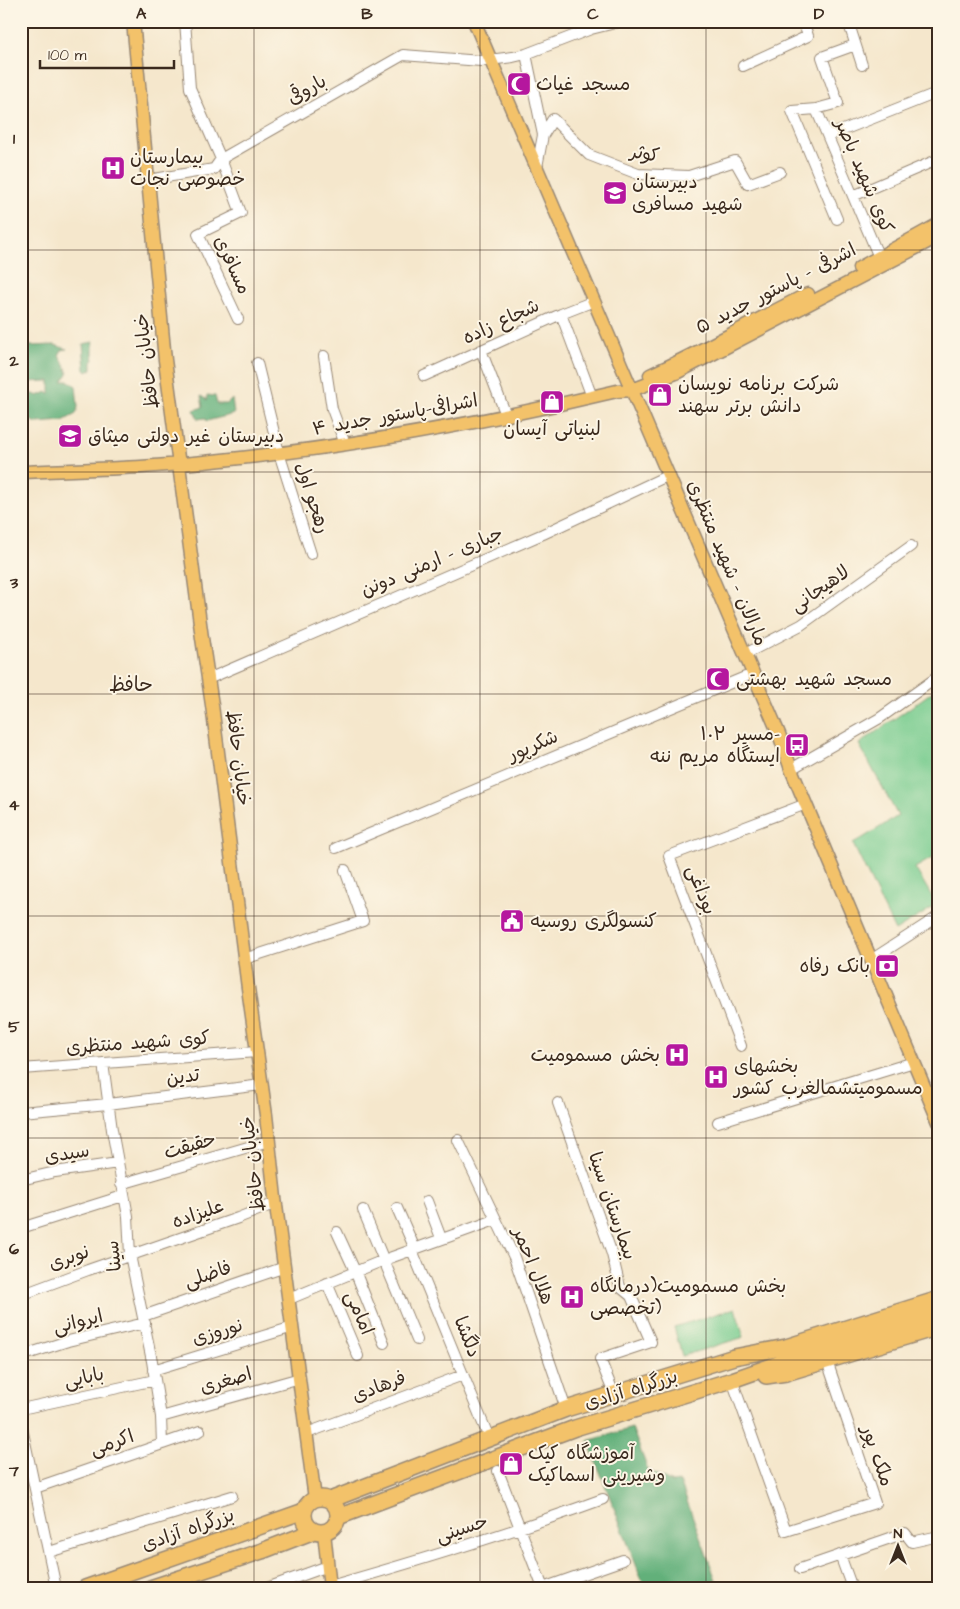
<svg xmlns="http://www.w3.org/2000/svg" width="960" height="1609" font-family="'Architects Daughter','Playpen Sans Arabic',sans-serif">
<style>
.green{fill:#78cc8f;stroke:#5a7b56}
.forest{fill:#62b07a;stroke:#4e6d4c}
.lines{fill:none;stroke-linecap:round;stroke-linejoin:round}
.minor-casing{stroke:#988875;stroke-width:12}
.major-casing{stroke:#988875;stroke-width:15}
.highway-casing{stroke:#988875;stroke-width:18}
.minor{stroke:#fff;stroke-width:10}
.major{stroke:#f3c26a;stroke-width:12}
.highway{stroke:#f3c26a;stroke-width:15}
.grid{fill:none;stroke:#3b2a1e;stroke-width:1;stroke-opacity:0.55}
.labels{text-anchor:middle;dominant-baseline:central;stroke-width:4;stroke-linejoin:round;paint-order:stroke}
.poi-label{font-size:19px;fill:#3b2a1e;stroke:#fcf5e5;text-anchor:start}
.street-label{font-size:19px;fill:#3b2a1e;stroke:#fcf5e5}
.neighbourhood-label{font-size:20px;fill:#3b2a1e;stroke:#fcf5e5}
.neatline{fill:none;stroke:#3b2a1e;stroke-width:2}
.grid-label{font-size:16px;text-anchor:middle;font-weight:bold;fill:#3b2a1e}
</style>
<rect width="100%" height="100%" fill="#fcf5e5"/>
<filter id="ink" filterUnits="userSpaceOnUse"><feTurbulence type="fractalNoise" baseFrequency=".02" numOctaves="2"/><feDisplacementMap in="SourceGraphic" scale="10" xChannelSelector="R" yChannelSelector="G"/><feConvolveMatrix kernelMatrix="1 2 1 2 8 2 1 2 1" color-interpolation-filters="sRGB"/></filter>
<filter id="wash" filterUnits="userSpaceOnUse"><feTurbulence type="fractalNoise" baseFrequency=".0096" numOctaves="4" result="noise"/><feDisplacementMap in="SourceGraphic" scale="20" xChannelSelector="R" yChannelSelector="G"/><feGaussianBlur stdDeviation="1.12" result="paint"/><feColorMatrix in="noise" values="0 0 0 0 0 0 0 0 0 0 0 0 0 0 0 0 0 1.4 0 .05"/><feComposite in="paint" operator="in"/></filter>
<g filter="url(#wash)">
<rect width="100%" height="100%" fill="#f5e7cc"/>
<path class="green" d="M939 687V854L915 868 937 905 895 931 853 844 898 816 859 744Z
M735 1308 744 1337 682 1356 674 1327Z"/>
<path class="forest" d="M93 342V354L94 360 92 362V369L87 372 85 370 83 344Z
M55 345 67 349 62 350 59 355 65 365 68 374 62 381H69L76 386 78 407 76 414 63 421 37 423 28 419 24 411V400L31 394H34L38 396 47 392 50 395V381L27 382 21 370V352L29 346Z
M207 395 215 396 217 404H227L232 399 234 414 207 421 205 418 198 419 194 410 203 407 201 396 207 400Z
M632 1428 648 1470 672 1483 680 1482 716 1580 690 1588H645L588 1441Z"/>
</g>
<g filter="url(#ink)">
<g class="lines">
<defs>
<path id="minor" d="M185 21 190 88 221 159 241 213 198 234 238 319
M757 21 758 24
M848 21 862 65
M526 54 543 135
M743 66 808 36 803 21
M816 109 881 262
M828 136 939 92
M537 167 543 135 553 119 589 155 638 174 689 176 735 161 748 184 780 172
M148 180 214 169 221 159 403 55 481 61 513 57 526 54 591 29 623 21
M853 196 939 159
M837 219 792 111 816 109 838 103 822 57 855 45
M561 314 592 397
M481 350 506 415
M324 356 332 409 345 444
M257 363 279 453 311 554
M424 376 561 314 594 301
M745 654 801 625 911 546
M208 679 543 534 669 475
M791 769 880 718 939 676
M336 848 745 677
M244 959 363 921 345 870
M871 960 939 916
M741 1046 669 856 806 804
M103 1063 112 1130 128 1216 130 1255 152 1361 161 1417 162 1444
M21 1069 257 1052
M558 1103 612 1254 620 1287 631 1296 651 1342 600 1359 614 1394
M21 1112 108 1104 262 1085
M718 1122 914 1062
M458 1140 514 1257 566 1409
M21 1180 55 1172 118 1163
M121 1184 269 1141
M427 1201 441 1238
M397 1208 415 1249
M363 1210 417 1340
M21 1228 123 1196
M337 1232 355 1271 384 1343
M412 1250 489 1438
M327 1283 358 1356
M21 1295 88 1270 238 1218 276 1203
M289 1299 384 1260 495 1220
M143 1316 285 1267
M21 1356 68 1341 145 1323
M153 1370 293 1327
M732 1380 786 1531 875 1503 827 1361
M21 1409 155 1380
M161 1417 300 1378
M21 1423 56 1588
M307 1433 463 1375
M498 1471 543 1588
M35 1488 200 1431
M49 1552 232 1496
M840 1555 852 1588
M800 1569 905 1533 912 1542 939 1536
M330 1586C422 1560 513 1532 603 1499
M267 1588 328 1566
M543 1588 623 1560"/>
<path id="major" d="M133 21 165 360 202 638 212 705 248 988 266 1115 275 1198 315 1499
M474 21 779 734 791 769 939 1122
M859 268 939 224
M650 375C704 351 755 320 808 294
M21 472C88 469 155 468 222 460 354 446 487 422 617 391L632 390 676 373 939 236
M324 1532 330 1588"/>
<path id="highway" d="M766 1376 786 1373 939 1327
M304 1515a17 17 0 1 1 34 0a17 17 0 1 1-34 0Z
M330 1500 566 1409 734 1357 786 1347 939 1299
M338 1517 575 1428 732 1380 789 1360 939 1314
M85 1588 304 1511
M150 1588 262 1551 314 1531"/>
</defs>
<use href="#minor" class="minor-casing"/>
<use href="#major" class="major-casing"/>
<use href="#highway" class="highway-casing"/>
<use href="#minor" class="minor"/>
<use href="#major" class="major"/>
<use href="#highway" class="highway"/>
</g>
</g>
<path class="grid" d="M254 21V1588M480 21V1588M706 21V1588M21 250H939M21 472H939M21 694H939M21 916H939M21 1138H939M21 1360H939"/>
<defs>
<symbol id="mosque-square" viewBox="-11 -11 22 22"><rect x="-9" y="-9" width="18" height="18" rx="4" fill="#b5179e" stroke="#fcf5e5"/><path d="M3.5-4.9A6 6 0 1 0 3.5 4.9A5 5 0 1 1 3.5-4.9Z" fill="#fff"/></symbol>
<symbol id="hospital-square" viewBox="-11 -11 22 22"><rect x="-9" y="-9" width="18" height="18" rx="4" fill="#b5179e" stroke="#fcf5e5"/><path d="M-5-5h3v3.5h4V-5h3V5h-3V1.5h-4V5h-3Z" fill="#fff"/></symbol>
<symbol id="school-square" viewBox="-11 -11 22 22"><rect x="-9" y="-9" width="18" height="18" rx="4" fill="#b5179e" stroke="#fcf5e5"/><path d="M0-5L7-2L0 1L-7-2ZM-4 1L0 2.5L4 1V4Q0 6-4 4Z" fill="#fff"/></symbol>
<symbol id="shop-square" viewBox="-11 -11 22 22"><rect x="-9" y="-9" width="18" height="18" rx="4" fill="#b5179e" stroke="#fcf5e5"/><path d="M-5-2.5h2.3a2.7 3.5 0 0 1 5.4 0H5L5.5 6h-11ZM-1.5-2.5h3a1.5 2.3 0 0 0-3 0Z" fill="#fff"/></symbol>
<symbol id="bus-square" viewBox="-11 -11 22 22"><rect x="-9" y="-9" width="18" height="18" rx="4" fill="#b5179e" stroke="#fcf5e5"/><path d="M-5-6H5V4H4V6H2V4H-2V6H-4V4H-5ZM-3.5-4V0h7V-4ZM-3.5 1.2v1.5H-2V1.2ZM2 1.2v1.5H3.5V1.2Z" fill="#fff"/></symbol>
<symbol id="civic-square" viewBox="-11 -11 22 22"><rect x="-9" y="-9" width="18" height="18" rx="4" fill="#b5179e" stroke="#fcf5e5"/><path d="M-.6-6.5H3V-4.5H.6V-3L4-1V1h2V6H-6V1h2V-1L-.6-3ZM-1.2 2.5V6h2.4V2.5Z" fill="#fff"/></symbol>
<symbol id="bank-square" viewBox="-11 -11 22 22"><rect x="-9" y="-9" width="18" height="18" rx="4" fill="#b5179e" stroke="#fcf5e5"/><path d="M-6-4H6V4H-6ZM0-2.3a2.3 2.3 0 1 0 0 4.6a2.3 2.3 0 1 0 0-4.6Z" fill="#fff"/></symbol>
</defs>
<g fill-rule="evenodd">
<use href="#mosque-square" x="505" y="70" width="28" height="28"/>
<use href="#hospital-square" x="99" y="154" width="28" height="28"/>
<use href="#school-square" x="601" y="179" width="28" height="28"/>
<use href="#shop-square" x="646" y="381" width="28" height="28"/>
<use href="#shop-square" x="538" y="388" width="28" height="28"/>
<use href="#school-square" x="56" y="422" width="28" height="28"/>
<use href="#mosque-square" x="704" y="665" width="28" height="28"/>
<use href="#bus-square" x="783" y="731" width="28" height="28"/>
<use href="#civic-square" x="498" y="907" width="28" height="28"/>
<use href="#bank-square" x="873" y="952" width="28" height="28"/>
<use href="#hospital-square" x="663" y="1041" width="28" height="28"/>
<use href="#hospital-square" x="702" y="1063" width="28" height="28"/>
<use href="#hospital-square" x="558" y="1283" width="28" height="28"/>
<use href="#shop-square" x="497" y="1450" width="28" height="28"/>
</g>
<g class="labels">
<g class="poi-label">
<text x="536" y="84">مسجد غیاث</text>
<text x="130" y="157">بیمارستان<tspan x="130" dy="22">خصوصی نجات</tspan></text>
<text x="632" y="182">دبیرستان<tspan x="632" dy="22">شهید مسافری</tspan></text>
<text x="678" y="384">شرکت برنامه نویسان<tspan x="678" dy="22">دانش برتر سهند</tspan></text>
<text x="552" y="429" text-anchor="middle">لبنیاتی آیسان</text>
<text x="88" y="436">دبیرستان غیر دولتی میثاق</text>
<text x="736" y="679">مسجد شهید بهشتی</text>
<text x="780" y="734" text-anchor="end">مسیر ۱۰۲-<tspan x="780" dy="22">ایستگاه مریم ننه</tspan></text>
<text x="530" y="921">کنسولگری روسیه</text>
<text x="870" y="966" text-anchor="end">بانک رفاه</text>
<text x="660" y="1055" text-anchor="end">بخش مسمومیت</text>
<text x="734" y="1066">بخشهای<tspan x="734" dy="22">مسمومیتشمالغرب کشور</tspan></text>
<text x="590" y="1286">بخش مسمومیت(درمانگاه<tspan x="590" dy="22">تخصصی)</tspan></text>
<text x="528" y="1453">آموزشگاه کیک<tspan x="528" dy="22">وشیرینی اسماکیک</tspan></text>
</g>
<g class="street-label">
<text transform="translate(307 90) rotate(-30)">باروقی</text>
<text transform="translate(645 154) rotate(10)">کوثر</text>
<text transform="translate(864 176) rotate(67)">کوی شهید باصر</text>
<text transform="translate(232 265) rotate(65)">مسافری</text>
<text transform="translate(776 289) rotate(-27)">اشرفی - پاستور جدید ۵</text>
<text transform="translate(501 322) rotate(-25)">شجاع زاده</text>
<text transform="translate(147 361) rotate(-97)">خیابان حافظ</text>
<text transform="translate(395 415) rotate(-10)">اشرافی-پاستور جدید ۴</text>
<text transform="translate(312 498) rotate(72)">رهجو اول</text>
<text transform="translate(432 562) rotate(-23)">جباری - ارمنی دونن</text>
<text transform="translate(727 563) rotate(67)">مارالان - شهید منتظری</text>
<text transform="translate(820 589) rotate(-35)">لاهیجانی</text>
<text transform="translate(533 746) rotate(-23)">شکرپور</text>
<text transform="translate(238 758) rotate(83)">خیابان حافظ</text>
<text transform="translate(701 890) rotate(69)">بوداغی</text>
<text transform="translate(138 1043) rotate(-4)">کوی شهید منتظری</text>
<text transform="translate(183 1077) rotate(-7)">تدین</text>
<text transform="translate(190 1146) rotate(-16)">حقیقت</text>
<text transform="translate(67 1154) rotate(-9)">سیدی</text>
<text transform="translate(253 1164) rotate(-97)">خیابان حافظ</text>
<text transform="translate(612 1206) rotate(71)">بیمارستان سینا</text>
<text transform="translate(198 1214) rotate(-19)">علیزاده</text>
<text transform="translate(114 1256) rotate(-96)">سینا</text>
<text transform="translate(69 1258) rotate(-20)">نوبری</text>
<text transform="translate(533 1266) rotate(68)">هلال احمر</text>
<text transform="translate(208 1275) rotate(-19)">فاضلی</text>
<text transform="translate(359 1313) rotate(67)">امامی</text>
<text transform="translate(78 1322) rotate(-14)">ایروانی</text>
<text transform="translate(218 1332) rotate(-17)">نوروزی</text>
<text transform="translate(467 1337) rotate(68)">دلگشا</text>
<text transform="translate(84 1378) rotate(-12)">بابایی</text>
<text transform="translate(226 1381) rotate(-16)">اصغری</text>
<text transform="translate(379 1387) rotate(-21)">فرهادی</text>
<text transform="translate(631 1390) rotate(-17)">بزرگراه آزادی</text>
<text transform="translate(112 1443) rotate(-19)">اکرمی</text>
<text transform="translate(877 1456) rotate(71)">ملک پور</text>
<text transform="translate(462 1529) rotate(-18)">حسینی</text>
<text transform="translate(188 1530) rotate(-19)">بزرگراه آزادی</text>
</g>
<g class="neighbourhood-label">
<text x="131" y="685">حافظ</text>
</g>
</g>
<rect width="960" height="1609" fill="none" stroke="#fcf5e5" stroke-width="55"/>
<g transform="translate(898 1546)" stroke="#fcf5e5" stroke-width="4" paint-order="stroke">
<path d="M0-4L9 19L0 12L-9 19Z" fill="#3b2a1e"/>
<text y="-8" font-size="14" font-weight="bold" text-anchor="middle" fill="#3b2a1e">N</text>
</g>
<path d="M40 60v8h134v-8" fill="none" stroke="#3b2a1e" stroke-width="2.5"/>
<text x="48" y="60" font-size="15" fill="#3b2a1e" stroke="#fcf5e5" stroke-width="4" paint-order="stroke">100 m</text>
<rect x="28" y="28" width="904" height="1554" class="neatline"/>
<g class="grid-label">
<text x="141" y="19">A</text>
<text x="367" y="19">B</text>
<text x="593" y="19">C</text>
<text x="819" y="19">D</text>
<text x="14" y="144">1</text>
<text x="14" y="366">2</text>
<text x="14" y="588">3</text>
<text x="14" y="810">4</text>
<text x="14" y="1032">5</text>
<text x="14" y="1254">6</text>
<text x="14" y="1476">7</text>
</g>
</svg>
